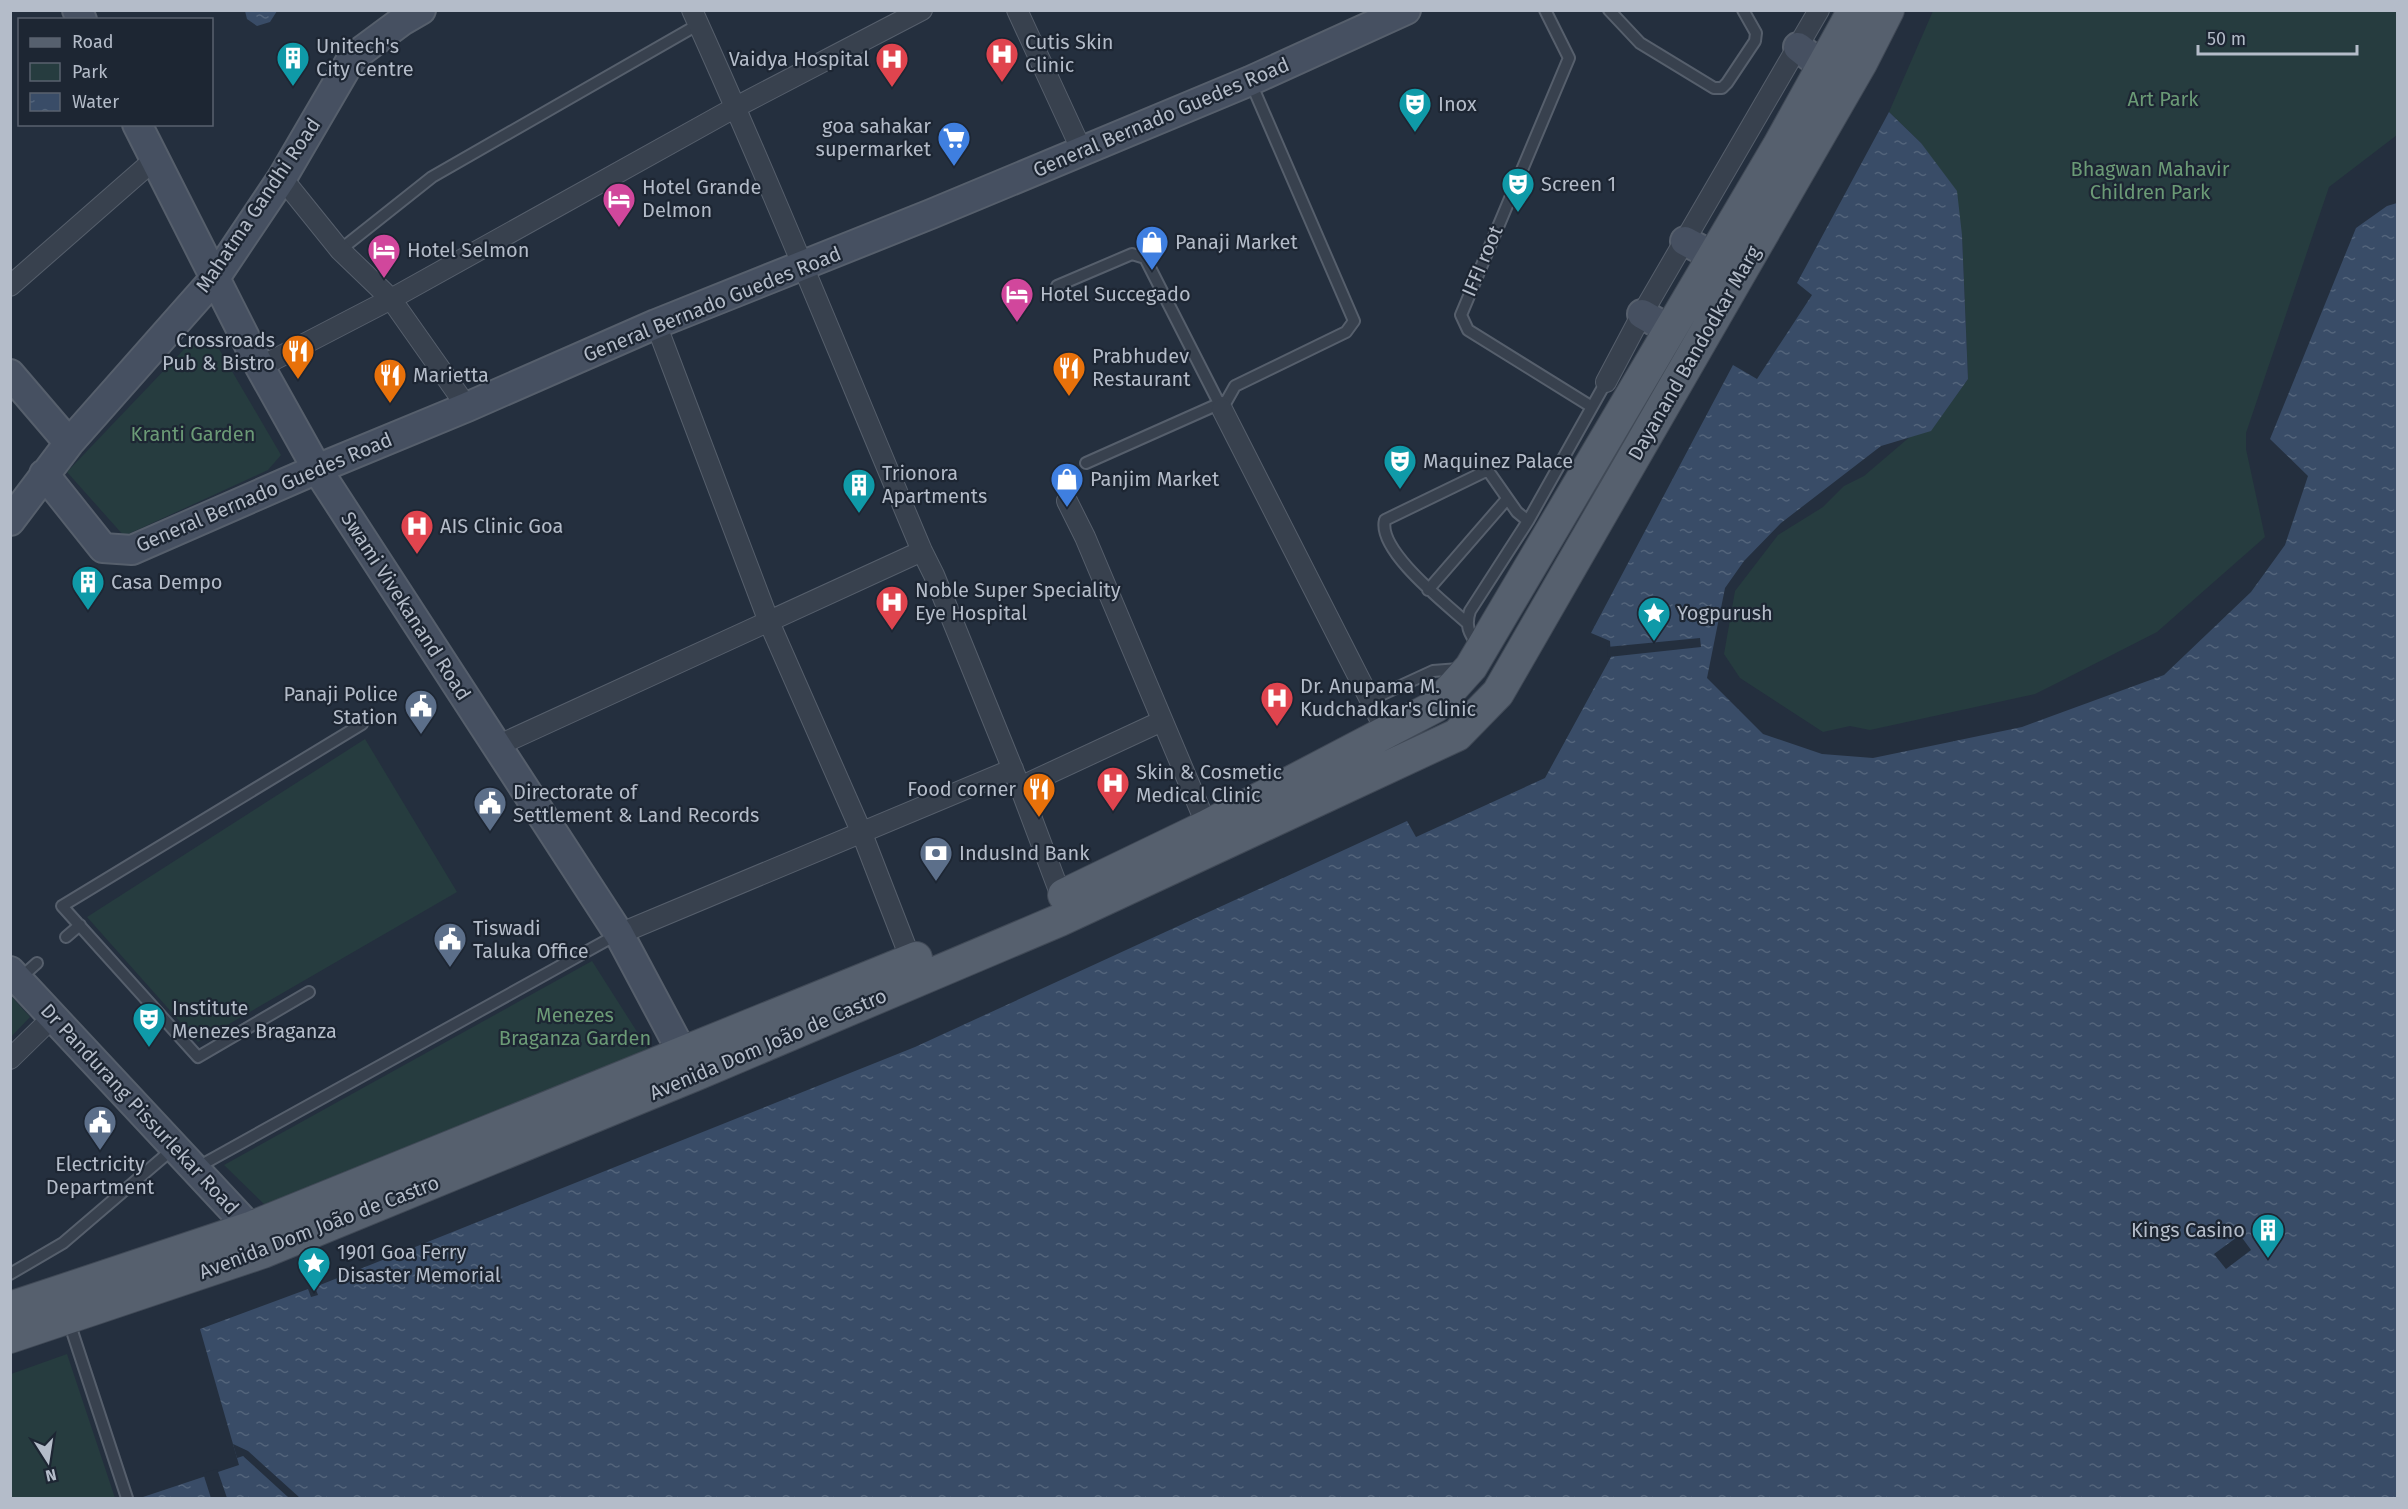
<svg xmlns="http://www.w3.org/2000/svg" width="2408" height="1509" font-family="'Fira Sans',sans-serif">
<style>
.park{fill:#263c3f}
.water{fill:url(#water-ripples)}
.pier{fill:#242f3e}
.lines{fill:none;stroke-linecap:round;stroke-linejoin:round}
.lane-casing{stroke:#565f6c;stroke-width:14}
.street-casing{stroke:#565f6c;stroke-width:22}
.secondary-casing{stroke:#565f6c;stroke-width:32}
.primary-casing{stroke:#414a57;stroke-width:34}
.lane{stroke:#38414e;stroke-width:10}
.street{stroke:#38414e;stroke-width:20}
.secondary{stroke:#465061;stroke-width:28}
.primary{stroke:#56606e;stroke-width:32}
.labels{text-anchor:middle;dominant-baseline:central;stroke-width:4.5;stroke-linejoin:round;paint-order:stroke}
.poi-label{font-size:20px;fill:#b4bcc9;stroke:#1d2633;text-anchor:start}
.park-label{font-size:20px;fill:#6b9a76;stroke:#1d2633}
.street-label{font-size:20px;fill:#b4bcc9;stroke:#1d2633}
</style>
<defs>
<pattern id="water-ripples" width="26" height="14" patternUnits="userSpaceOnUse" patternTransform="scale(1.5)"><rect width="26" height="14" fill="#394c67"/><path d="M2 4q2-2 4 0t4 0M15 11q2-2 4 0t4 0" fill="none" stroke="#53647b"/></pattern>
</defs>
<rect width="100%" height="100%" fill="#242f3e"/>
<path class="park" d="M1933 11H2397V135L2329 187 2246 433V449L2265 537 2157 632 2059 682 2035 694 1870 730 1850 726 1823 732 1740 678 1724 654 1735 591 1778 535 1823 507 1844 486 1864 476 1912 435 1931 430 1968 379 1962 235 1921 143 1889 112Z
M212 337 281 455 268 470 124 536 67 472 192 341Z
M365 739 457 892 198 1042 87 917Z
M592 961 648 1049 267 1207 224 1165Z
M11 996 30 1017 11 1037H10Z
M67 1354 115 1498H11V1374Z"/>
<path class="water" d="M245 11 277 10V11L270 22 257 26 247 19Z
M1889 112 1921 143 1957 191 1962 235 1968 379 1931 431 1881 446 1781 523 1744 561 1725 588 1707 678 1763 734 1822 754 1873 758 2022 727 2164 675 2251 592 2285 545 2308 476 2270 439 2356 228 2387 206 2397 203V1498H140L239 1465 200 1329 308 1289 311 1297 318 1295 315 1287 915 1047 1407 821 1416 837 1545 778 1611 657 1610 641 1591 633 1733 365 1757 379 1812 295 1797 283Z"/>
<path class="pier" d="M1700 638 1701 647 1608 657 1607 647Z
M2240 1235 2251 1250 2226 1269 2214 1254Z
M233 1444 248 1451 300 1498H289L243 1456 237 1458Z
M217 1469 227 1498H211L203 1473Z"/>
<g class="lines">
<defs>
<path id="lane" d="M1545 10 1569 58 1461 315 1468 330 1592 407
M1609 10 1640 43 1714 88H1722L1727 83 1755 41 1756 33 1743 10
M340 250 432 177 699 24
M1057 286 1132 254 1145 258 1222 409
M1222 409 1235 386 1346 332 1354 321 1251 83
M1086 463 1223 402
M1428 590 1507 499
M1466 622C1445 603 1377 550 1385 520L1484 472H1489L1517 512 1528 521
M1478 646C1469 633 1465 626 1470 611L1528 521 1606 382
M1370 700 1433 671 1459 669
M66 937 80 925
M19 979 37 963
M309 992 198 1057 62 906 362 724
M196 1168 618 934
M10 1274 63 1243 174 1148
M68 1319 127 1498"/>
<path id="street" d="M692 10C773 189 846 371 922 551L934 575 1020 787 1061 896
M1017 10 1082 151
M282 178 340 250 391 299 467 407
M10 286 155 159
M656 324 769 622 861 831 911 960
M260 367 391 299 736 107 922 10
M1606 382 1642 314 1819 10
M1222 409 1386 731
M1067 501 1085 537 1207 826
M497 746 922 551
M1020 787 1162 721
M619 934 1013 769
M10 1059 54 1016"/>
<path id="secondary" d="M77 10 82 20
M1798 47 1822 66
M137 124 260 367 317 469 619 934 682 1052 696 1072
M1685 241 1713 256
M1642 314 1670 330
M10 374 69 443
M44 474 103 548 132 550 317 469 467 407 656 324 931 214 1250 81 1406 10
M10 521 69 443 215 278 282 178 352 58 402 21 421 10
M10 971 250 1228 260 1247"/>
<path id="primary" d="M1064 895 1207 826 1436 706 1471 667 1778 147 1854 10
M10 1308 250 1228 916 958
M10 1337 263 1252 697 1074 1060 920 1457 735 1498 693 1861 63 1888 10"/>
</defs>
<use href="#lane" class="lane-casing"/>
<use href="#street" class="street-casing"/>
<use href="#secondary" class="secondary-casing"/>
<use href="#primary" class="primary-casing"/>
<use href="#lane" class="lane"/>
<use href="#street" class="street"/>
<use href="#secondary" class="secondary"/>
<use href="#primary" class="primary"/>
</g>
<defs>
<symbol id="hospital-pin" viewBox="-11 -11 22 30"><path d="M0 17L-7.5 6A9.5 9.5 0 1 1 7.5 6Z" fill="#e0444e" stroke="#1d2633"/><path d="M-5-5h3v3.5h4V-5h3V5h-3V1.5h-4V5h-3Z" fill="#fff"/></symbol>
<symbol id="building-pin" viewBox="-11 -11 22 30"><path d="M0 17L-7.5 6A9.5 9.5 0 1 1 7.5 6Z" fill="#0f9aa8" stroke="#1d2633"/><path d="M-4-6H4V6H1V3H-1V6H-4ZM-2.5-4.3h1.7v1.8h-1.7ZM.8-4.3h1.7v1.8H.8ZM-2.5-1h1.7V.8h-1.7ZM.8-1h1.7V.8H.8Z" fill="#fff"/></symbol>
<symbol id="theatre-pin" viewBox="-11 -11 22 30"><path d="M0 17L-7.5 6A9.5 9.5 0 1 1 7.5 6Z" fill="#0f9aa8" stroke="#1d2633"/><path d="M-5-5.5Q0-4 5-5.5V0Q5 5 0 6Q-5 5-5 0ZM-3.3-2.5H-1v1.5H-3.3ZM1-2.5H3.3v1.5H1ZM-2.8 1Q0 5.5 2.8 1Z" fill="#fff"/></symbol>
<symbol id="supermarket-pin" viewBox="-11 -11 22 30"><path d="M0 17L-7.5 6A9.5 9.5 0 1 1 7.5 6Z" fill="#3f7fe0" stroke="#1d2633"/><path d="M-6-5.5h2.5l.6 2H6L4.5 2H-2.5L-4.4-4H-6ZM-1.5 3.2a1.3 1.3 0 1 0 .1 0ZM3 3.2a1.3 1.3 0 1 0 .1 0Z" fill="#fff"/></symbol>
<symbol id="hotel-pin" viewBox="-11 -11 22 30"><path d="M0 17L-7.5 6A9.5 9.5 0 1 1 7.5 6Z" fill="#d1479c" stroke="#1d2633"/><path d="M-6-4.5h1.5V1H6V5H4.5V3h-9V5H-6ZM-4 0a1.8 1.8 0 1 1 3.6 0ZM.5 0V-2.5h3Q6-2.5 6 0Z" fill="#fff"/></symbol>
<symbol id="shop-pin" viewBox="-11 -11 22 30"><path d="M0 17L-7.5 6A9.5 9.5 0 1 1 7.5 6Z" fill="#3f7fe0" stroke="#1d2633"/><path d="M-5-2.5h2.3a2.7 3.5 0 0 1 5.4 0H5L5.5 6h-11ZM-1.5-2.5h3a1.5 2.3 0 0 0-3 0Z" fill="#fff"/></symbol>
<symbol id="restaurant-pin" viewBox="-11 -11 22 30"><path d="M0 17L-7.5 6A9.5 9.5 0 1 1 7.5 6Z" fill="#e8710a" stroke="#1d2633"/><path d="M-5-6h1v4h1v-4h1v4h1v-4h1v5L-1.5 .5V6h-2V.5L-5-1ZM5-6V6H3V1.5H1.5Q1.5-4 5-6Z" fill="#fff"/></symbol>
<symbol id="sight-pin" viewBox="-11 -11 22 30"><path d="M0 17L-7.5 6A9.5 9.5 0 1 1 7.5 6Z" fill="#0f9aa8" stroke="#1d2633"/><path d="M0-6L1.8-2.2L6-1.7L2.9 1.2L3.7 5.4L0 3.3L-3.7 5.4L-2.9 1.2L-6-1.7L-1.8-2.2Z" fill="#fff"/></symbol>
<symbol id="civic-pin" viewBox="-11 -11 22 30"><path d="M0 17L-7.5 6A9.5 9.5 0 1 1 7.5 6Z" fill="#5c6f8a" stroke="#1d2633"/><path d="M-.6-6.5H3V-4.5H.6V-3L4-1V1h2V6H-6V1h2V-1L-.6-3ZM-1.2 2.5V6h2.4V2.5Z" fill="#fff"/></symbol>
<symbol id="bank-pin" viewBox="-11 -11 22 30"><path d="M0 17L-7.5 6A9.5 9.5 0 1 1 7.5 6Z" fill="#5c6f8a" stroke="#1d2633"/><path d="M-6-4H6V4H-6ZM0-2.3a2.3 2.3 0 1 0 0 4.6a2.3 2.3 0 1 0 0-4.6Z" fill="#fff"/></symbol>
</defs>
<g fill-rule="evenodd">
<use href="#hospital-pin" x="983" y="35" width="38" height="52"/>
<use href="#building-pin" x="274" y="39" width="38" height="52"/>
<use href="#hospital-pin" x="873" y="40" width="38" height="52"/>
<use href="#theatre-pin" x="1396" y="85" width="38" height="52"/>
<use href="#supermarket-pin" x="935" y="119" width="38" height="52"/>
<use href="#theatre-pin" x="1499" y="165" width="38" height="52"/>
<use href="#hotel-pin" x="600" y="180" width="38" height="52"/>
<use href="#shop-pin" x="1133" y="223" width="38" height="52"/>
<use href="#hotel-pin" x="365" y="231" width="38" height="52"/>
<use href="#hotel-pin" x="998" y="275" width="38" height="52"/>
<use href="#restaurant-pin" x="279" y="332" width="38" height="52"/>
<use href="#restaurant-pin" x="1050" y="349" width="38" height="52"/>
<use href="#restaurant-pin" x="371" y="356" width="38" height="52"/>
<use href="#theatre-pin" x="1381" y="442" width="38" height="52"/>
<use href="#shop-pin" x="1048" y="460" width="38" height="52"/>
<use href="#building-pin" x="840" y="466" width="38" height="52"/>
<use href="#hospital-pin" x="398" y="507" width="38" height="52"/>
<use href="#building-pin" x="69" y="563" width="38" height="52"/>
<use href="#hospital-pin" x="873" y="583" width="38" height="52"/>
<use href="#sight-pin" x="1635" y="594" width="38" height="52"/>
<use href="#hospital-pin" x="1258" y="679" width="38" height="52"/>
<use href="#civic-pin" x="402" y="687" width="38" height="52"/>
<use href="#hospital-pin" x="1094" y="764" width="38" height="52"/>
<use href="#restaurant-pin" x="1020" y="770" width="38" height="52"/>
<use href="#civic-pin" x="471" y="784" width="38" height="52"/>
<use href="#bank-pin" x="917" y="834" width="38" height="52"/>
<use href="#civic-pin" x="431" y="920" width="38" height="52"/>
<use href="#theatre-pin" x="130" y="1000" width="38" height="52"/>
<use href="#civic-pin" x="81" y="1103" width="38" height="52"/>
<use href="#building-pin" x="2249" y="1211" width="38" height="52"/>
<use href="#sight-pin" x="295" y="1244" width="38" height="52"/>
</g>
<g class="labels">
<g class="poi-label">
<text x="1025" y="42">Cutis Skin<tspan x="1025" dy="23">Clinic</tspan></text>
<text x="316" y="46">Unitech's<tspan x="316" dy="23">City Centre</tspan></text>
<text x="869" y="59" text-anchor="end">Vaidya Hospital</text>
<text x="1438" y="104">Inox</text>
<text x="931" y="126" text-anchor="end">goa sahakar<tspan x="931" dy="23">supermarket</tspan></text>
<text x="1541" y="184">Screen 1</text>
<text x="642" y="187">Hotel Grande<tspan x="642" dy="23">Delmon</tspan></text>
<text x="1175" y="242">Panaji Market</text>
<text x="407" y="250">Hotel Selmon</text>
<text x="1040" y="294">Hotel Succegado</text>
<text x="275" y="340" text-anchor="end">Crossroads<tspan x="275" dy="23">Pub &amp; Bistro</tspan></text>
<text x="1092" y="356">Prabhudev<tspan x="1092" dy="23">Restaurant</tspan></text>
<text x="413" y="375">Marietta</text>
<text x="1423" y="461">Maquinez Palace</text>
<text x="882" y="473">Trionora<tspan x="882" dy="23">Apartments</tspan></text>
<text x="1090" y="479">Panjim Market</text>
<text x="440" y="526">AIS Clinic Goa</text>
<text x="111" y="582">Casa Dempo</text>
<text x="915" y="590">Noble Super Speciality<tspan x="915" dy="23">Eye Hospital</tspan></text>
<text x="1677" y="613">Yogpurush</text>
<text x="1300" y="686">Dr. Anupama M.<tspan x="1300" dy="23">Kudchadkar's Clinic</tspan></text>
<text x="398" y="694" text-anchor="end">Panaji Police<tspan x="398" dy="23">Station</tspan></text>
<text x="1136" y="772">Skin &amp; Cosmetic<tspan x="1136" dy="23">Medical Clinic</tspan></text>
<text x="1016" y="789" text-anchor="end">Food corner</text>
<text x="513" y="792">Directorate of<tspan x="513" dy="23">Settlement &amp; Land Records</tspan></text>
<text x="959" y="853">IndusInd Bank</text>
<text x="473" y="928">Tiswadi<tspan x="473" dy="23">Taluka Office</tspan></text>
<text x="172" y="1008">Institute<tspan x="172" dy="23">Menezes Braganza</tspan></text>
<text x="100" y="1164" text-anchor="middle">Electricity<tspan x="100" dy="23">Department</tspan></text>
<text x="2245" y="1230" text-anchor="end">Kings Casino</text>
<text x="337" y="1252">1901 Goa Ferry<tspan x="337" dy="23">Disaster Memorial</tspan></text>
</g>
<g class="park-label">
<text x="2163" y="99">Art Park</text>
<text x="2150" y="169">Bhagwan Mahavir<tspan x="2150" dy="23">Children Park</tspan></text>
<text x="193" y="434">Kranti Garden</text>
<text x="575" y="1015">Menezes<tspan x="575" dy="23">Braganza Garden</tspan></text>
</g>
<g class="street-label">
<text transform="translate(1161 117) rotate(-23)">General Bernado Guedes Road</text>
<text transform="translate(258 205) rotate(-56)">Mahatma Gandhi Road</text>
<text transform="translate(1482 261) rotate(-67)">IFFI root</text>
<text transform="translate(712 304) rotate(-22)">General Bernado Guedes Road</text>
<text transform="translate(1694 353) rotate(-60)">Dayanand Bandodkar Marg</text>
<text transform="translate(264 492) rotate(-23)">General Bernado Guedes Road</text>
<text transform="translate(406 606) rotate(57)">Swami Vivekanand Road</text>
<text transform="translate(768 1044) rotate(-23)">Avenida Dom João de Castro</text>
<text transform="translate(140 1109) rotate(47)">Dr Pandurang Pissurlekar Road</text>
<text transform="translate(319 1227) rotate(-21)">Avenida Dom João de Castro</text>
</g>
</g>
<rect width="2408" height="1509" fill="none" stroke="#b4bcc9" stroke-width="24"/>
<rect x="18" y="18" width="195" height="108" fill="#1d2633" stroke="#59626f" stroke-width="1.5"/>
<rect x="30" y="38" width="30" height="9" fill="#56606e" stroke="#59626f" stroke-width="1.5"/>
<text x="72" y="48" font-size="18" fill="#b4bcc9">Road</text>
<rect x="30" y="63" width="30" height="18" fill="#263c3f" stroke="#59626f" stroke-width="1.5"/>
<text x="72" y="78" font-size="18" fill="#b4bcc9">Park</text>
<rect x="30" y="93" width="30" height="18" fill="url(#water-ripples)" stroke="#59626f" stroke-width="1.5"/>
<text x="72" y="108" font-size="18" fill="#b4bcc9">Water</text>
<g transform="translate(48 1461) rotate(168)" stroke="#1d2633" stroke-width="4.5" paint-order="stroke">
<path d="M0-4.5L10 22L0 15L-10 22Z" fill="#b4bcc9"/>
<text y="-9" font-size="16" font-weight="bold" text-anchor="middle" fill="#b4bcc9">N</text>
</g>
<path d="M2198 45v9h159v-9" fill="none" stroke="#b4bcc9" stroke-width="3"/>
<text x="2207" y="45" font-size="18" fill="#b4bcc9" stroke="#1d2633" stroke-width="4.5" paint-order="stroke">50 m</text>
</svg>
